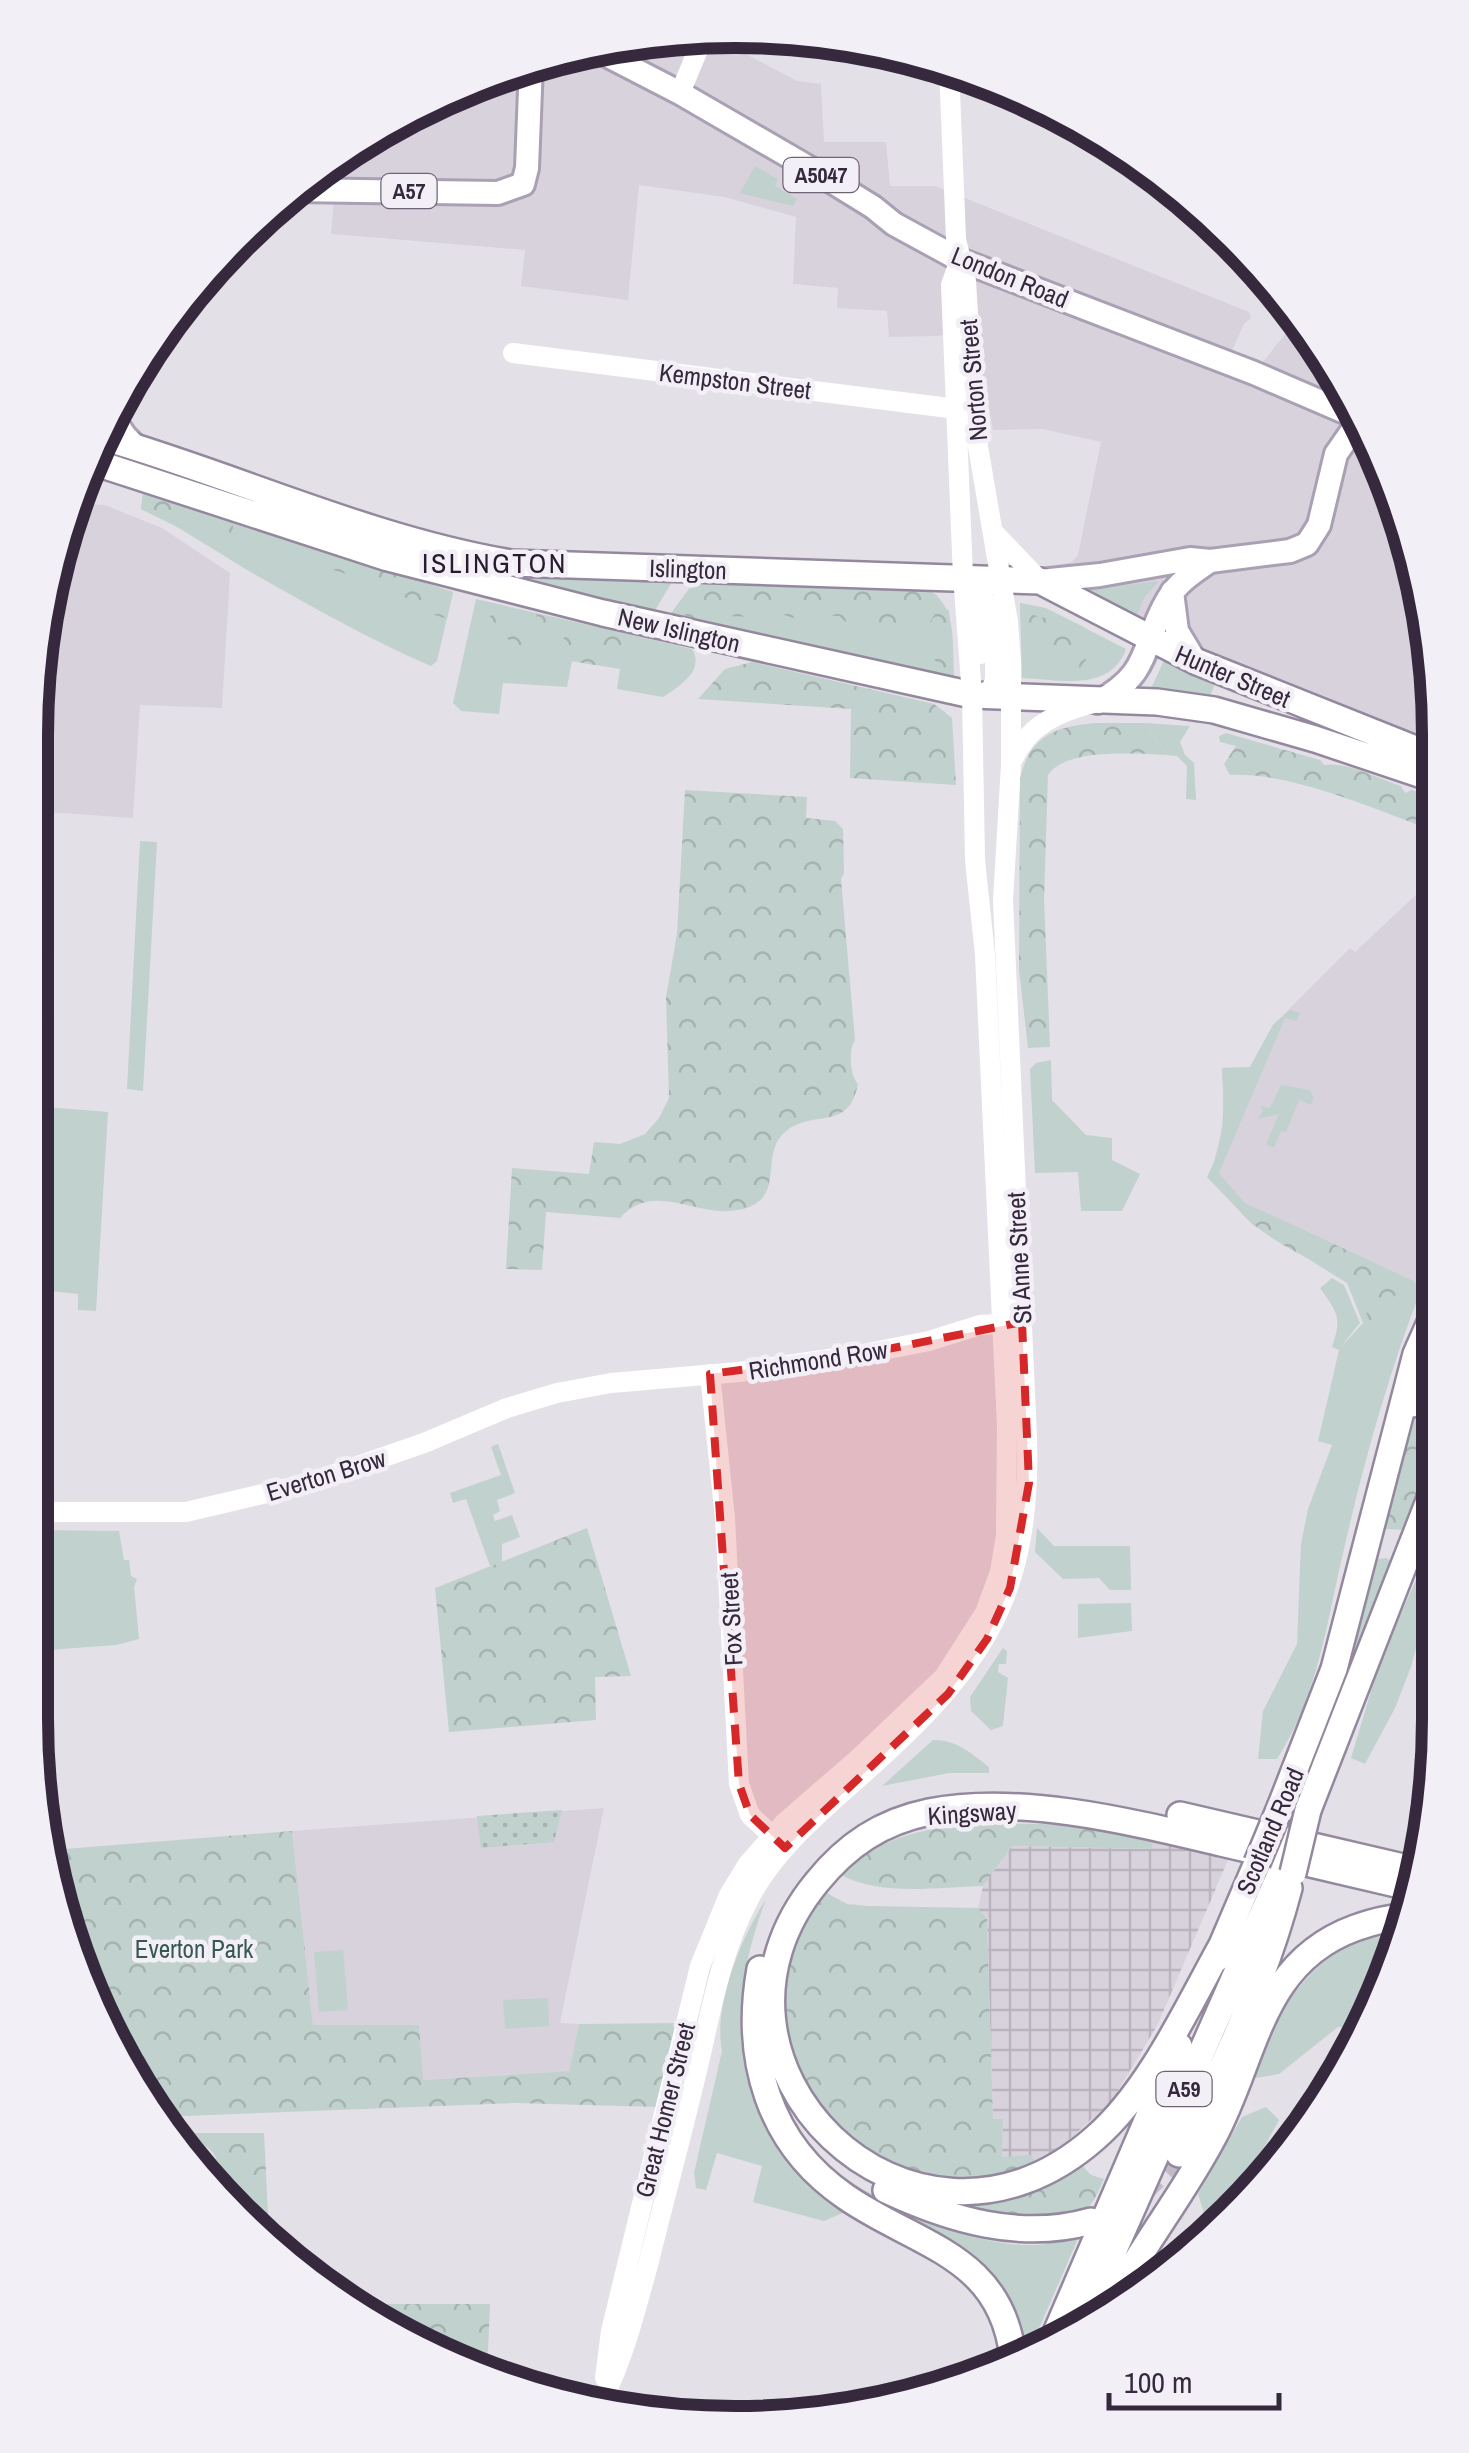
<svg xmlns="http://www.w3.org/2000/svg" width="1469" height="2453" font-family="'Archivo Narrow',sans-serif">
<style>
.built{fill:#d8d2dd}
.industrial{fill:url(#industrial-grid)}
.grass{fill:#c1d1cd}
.forest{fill:url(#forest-crowns)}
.garden{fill:url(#garden-dots)}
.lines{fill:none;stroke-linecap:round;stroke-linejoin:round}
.highway-tunnel{stroke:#c1bbc6;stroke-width:25;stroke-dasharray:25 12;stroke-linecap:butt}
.primary-casing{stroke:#aaa0b3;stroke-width:28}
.highway-casing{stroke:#94889e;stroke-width:30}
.secondary{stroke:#fff;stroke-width:20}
.primary{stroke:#fff;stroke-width:22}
.highway{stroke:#fff;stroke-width:25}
.highway-bridge-casing{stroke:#94889e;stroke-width:30;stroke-linecap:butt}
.highway-bridge{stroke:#fff;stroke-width:25}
.marked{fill:#d62828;fill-opacity:0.2;stroke:#d62828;stroke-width:8;stroke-dasharray:20 12;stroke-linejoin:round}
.labels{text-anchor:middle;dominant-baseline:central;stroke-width:9;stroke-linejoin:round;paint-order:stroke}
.shield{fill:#f3eff6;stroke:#6f6475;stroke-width:2.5}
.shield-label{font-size:22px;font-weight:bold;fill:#36293e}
.street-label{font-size:25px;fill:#36293e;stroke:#f3eff6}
.park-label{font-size:25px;fill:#375951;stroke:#f3eff6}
.neighbourhood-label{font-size:28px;letter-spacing:2.5px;fill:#281b2f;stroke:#f3eff6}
.rim{fill:none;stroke:#36293e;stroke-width:12}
</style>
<defs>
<pattern id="industrial-grid" width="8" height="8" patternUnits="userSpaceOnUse" patternTransform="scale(2.5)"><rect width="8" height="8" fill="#d8d2dd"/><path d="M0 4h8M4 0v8" fill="none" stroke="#bab4bf"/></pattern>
<pattern id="forest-crowns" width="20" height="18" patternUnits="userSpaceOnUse" patternTransform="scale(2.5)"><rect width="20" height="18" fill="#c1d1cd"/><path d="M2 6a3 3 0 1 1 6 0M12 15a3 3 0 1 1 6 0" fill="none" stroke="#a6b3b1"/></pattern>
<pattern id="garden-dots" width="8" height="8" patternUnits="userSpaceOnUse" patternTransform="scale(2.5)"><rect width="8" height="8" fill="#c1d1cd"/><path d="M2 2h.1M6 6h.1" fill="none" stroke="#a6b3b1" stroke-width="1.8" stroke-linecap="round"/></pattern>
</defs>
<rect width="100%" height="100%" fill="#e4e0e8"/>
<path class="built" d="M706 33 797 81 821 84 824 142H886L890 186H935L1249 312 1251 318 1244 324 1227 362 1254 373 1297 319 1344 382 1401 508 1433 643V756L1040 581 1055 565 1072 562 1078 555 1101 442 1042 429 993 430 973 326 938 336 889 337 887 311 837 308 838 288 793 284 796 217 724 197 639 185 628 300 521 286 525 250 331 234 335 190H293L344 148 373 133H394L400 118 465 83 598 43Z
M70 503 105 505 162 528 230 573 222 708 140 705 133 818 46 812 66 515Z
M1420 891 1427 898 1434 891 1436 1304 1420 1292 1414 1281 1245 1203 1213 1166 1224 1120 1222 1068 1250 1067 1273 1025 1350 948 1355 952Z
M604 1808 560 2023 579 2024 569 2071 422 2080 419 2025H313L292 1831Z"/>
<path class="industrial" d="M1154 1839 1228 1860 1157 2026 1111 2102 1064 2144 1035 2163 1002 2157 1003 2120 993 2119 987 1920 978 1908 983 1886 1012 1846 1150 1849Z"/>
<path class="grass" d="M755 166 778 179 775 186 797 199 793 206 740 193Z
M143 494 453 592 437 661 431 666C368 639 307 604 247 570 212 549 178 525 141 509Z
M503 572 672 582 651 617 506 581Z
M1159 581 1144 598 1136 617 1086 590Z
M704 584 930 591C958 608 952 646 954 676L946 685 666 620 689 589Z
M476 599 692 649C705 670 680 686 663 697L617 689 620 669 572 661 567 687 503 683 499 714 461 711 453 703Z
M1020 603 1046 608 1126 649C1111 692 1060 680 1022 678Z
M1164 660 1215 684 1209 698 1150 691Z
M1145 723 1190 726 1180 742 1185 755 1194 763 1196 800 1186 799 1187 766 1177 756 1167 755Z
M140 841 157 842 143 1091 127 1089Z
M1290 1010 1300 1013 1296 1021 1285 1018 1219 1173 1245 1203 1414 1281 1420 1292C1388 1376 1364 1461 1344 1549 1327 1620 1318 1696 1277 1759H1258L1263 1711 1297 1644 1301 1544 1308 1509 1332 1445 1318 1441 1339 1350 1332 1347C1342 1318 1338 1313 1320 1288L1332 1278 1344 1285 1360 1323 1339 1349 1363 1323 1347 1283 1252 1224 1207 1177C1226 1141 1224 1108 1222 1068L1250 1067 1273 1025Z
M1051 1060 1052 1100 1086 1135 1112 1138V1160L1140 1174 1122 1211H1081L1078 1172 1035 1173 1030 1069 1036 1063Z
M1281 1085 1310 1090 1314 1098 1311 1105 1299 1100 1286 1132 1281 1131 1274 1148 1266 1144 1279 1114 1258 1119 1263 1110 1259 1106 1270 1108Z
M34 1106 108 1112 96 1311 78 1310V1294L31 1289Z
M498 1444 515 1493 497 1500 500 1511 493 1515 495 1521 512 1515 520 1537 502 1544V1562L490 1566 466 1499 453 1503 450 1493 501 1475 491 1447Z
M1037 1528 1054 1546H1130L1131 1590H1110L1099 1578 1063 1579 1035 1552Z
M30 1530 119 1531 124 1560H129L131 1576 137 1579 134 1587 139 1639 116 1645 48 1650 47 1644 30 1645Z
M1437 1533V1567L1411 1667 1395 1708 1365 1764 1351 1758 1381 1658Z
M1386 1558 1393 1562 1326 1741 1318 1738 1377 1559Z
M1131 1603 1132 1631 1078 1638V1604Z
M1003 1648 1007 1651 1006 1664H999L998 1672 1008 1678 1003 1726 991 1730 971 1711 970 1697Z
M933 1740C957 1740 971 1753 989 1767V1773H949L882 1786Z
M766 1899C719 2023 732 2134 845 2212L824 2221 753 2202 762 2166 717 2153 706 2190 696 2188 694 2173 722 2051C713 2005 741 1938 766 1899Z
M1403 1936 1360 2029 1338 2027 1279 2074 1244 2080C1273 2026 1305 1953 1372 1938 1382 1936 1393 1937 1403 1936Z
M343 1950 348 2010 319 2012 314 1952Z
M548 1998 549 2026 505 2029 503 2000Z
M1266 2107 1279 2120 1234 2202 1209 2229 1198 2194 1242 2117Z
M836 2173C892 2208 990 2258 1057 2242V2238L1080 2234 1030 2349 1026 2351C1021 2331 1017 2309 1006 2291 979 2248 893 2211 848 2186Z"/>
<path class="forest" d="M143 494 233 523V533L230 534 191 522 169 523 141 509Z
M328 552 453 592 447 619 432 614 390 588 327 568 325 563Z
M704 584 930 591 938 596 930 608C911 611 905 616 895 632L849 625 839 616 811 615 803 610 793 618 773 611 770 625 758 621 754 616C733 618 711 613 692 620L675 608 689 589Z
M940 608 949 610 954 676 927 654C925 634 927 622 940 608Z
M1020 610 1042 618 1057 614 1084 627 1085 636 1092 642 1090 654 1081 667 1069 670 1039 654 1033 636 1021 625Z
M497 612 523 616 531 627 537 614 552 618 547 648 538 653 518 649 506 637 487 638 484 620Z
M600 629 633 636 621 658 594 665 572 661 561 643 566 635Z
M752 662 934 704 952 718 956 785 850 778 851 709 698 699 725 669Z
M1095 723H1145L1167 755C1137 754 1067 747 1048 775L1044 899 1050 1047 1028 1048 1019 969 1020 779C1030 735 1055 727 1095 723Z
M1226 733 1320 760 1324 765C1347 761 1379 779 1401 786L1405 793 1412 790 1434 798V831C1375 809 1291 772 1230 775L1224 764 1236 746 1220 742 1219 736Z
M685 790 807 797 806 818 835 821 843 829 844 873 841 879 855 1040C848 1050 850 1076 858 1084 848 1135 810 1106 782 1135 760 1158 787 1201 738 1210 695 1218 654 1180 620 1218L546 1212 542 1270 506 1269 512 1168 589 1174 594 1142 620 1144 645 1134 659 1118 669 1098 666 997 677 934Z
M1263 1211 1379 1265 1382 1282 1388 1284 1401 1277 1415 1287 1394 1296 1392 1301 1401 1318 1370 1322 1353 1280C1315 1261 1271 1244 1241 1213Z
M1436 1384V1456L1411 1523 1406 1530 1384 1529C1397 1484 1406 1419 1436 1384Z
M587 1528 631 1676 595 1677 596 1720 449 1732 435 1588Z
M989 1823 1080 1825 1154 1839 1151 1849 1012 1846 983 1886C936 1887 881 1897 839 1874 887 1833 928 1827 989 1823Z
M292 1831 313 2025H419L423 2080 569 2071 579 2024 680 2023 659 2107 515 2103 159 2117 67 1944 52 1850Z
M825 1892 847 1904 869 1906 978 1908 987 1919 993 2119H1003L1002 2157 1031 2155 1035 2163C996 2178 958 2185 916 2174 863 2159 800 2096 786 2042 782 2027 782 1981 786 1966 792 1938 810 1915 825 1892Z
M168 2133H264L269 2235 247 2214 250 2210 236 2198V2185L221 2184C220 2153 208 2135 176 2148Z
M1078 2161 1091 2175 1104 2179C1100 2187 1095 2201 1088 2207 1053 2237 964 2207 925 2198 986 2194 1026 2198 1078 2161Z
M342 2304H490L487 2375 343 2304Z"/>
<path class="garden" d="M562 1810 554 1842 481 1848 477 1816Z"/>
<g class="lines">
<path class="highway-tunnel" d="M1137 2195 1179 2154"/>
<defs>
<path id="primary" d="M589 46 680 93 818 173 873 207 894 224 960 260 1254 373 1361 419
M293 190 498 193 523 184 527 168 531 64
M112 417 125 436 138 449
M1040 581 1100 575 1190 559 1210 561 1290 551 1307 544 1319 525 1336 454 1361 418
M1172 592 1177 631 1195 661
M1098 702C1153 672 1140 646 1168 599 1178 582 1194 572 1210 561"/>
<path id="highway" d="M102 437C239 477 370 539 511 563L1040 581 1195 661 1433 756
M90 461 388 558 603 613 972 695 1157 702 1214 710 1315 739 1434 779
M1412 1404 1422 1383 1436 1368
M1281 1805 1334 1669 1416 1354 1436 1309
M1308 1810 1436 1483
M1180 1815 1416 1870
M1223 1943C1188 2006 1150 2090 1095 2138 911 2300 670 2060 817 1882 847 1845 881 1822 929 1812 1021 1794 1132 1822 1221 1843 1285 1858 1349 1873 1413 1888
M1216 1959 1257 1863
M760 1969C744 2058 768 2144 846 2197 917 2246 1002 2255 1013 2358
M1179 2154C1222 2073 1266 1976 1289 1888
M886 2190C950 2220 1021 2241 1091 2221
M1110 2306C1141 2247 1183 2195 1214 2136 1256 2058 1259 1963 1355 1928 1372 1922 1389 1917 1407 1917
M1083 2320 1283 1868
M1055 2335 1179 2046"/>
</defs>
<use href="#primary" class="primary-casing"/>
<use href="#highway" class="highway-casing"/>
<path class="secondary" d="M680 93 705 33
M513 353 949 408 957 406
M994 533 1040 581
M980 654 983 591 992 578
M981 696 992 688 995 680V628L999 604
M1013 759C1029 725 1058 712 1093 703
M31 804 42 636
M710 1374 725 1518 739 1784 750 1815 782 1845
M30 1512H186L309 1483 424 1443 507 1408 557 1393 611 1383 739 1372 863 1354 929 1341 980 1325 1012 1323
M605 2378 611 2331 700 1966 729 1895 748 1864 784 1823 860 1757 944 1677 985 1613 1000 1572 1006 1535 1007 1426 985 955 975 860 972 695 963 576 951 285 960 260
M602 2401C624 2357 635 2312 648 2265 665 2196 684 2127 700 2058 712 2005 723 1947 749 1899 773 1852 816 1816 855 1781 975 1675 1032 1605 1027 1438L1003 900 1011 765V662L1008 622 975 429 966 281 956 239 949 67"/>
<use href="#primary" class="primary"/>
<use href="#highway" class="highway"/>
<defs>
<path id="highway-bridge" d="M1257 1863 1281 1805
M1293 1873 1308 1810"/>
</defs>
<use href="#highway-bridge" class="highway-bridge-casing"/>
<use href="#highway-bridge" class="highway-bridge"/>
</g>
<path class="marked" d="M1022 1322 1029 1483 1010 1588 987 1639 948 1694 785 1848 750 1815 739 1784 710 1374 863 1354Z"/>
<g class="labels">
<g class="shield">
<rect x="783.5" y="158" width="75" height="34" rx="8"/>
<rect x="381.5" y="174" width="55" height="34" rx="8"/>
<rect x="1156.5" y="2072" width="55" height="34" rx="8"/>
</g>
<g class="shield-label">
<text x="821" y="175">A5047</text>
<text x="409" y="191">A57</text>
<text x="1184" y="2089">A59</text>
</g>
<g class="street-label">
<text transform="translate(1010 277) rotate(22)">London Road</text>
<text transform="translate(973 380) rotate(-95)">Norton Street</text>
<text transform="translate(735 381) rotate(7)">Kempston Street</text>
<text transform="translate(688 569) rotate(2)">Islington</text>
<text transform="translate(679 630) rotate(13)">New Islington</text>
<text transform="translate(1233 676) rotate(23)">Hunter Street</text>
<text transform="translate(1019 1258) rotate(-93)">St Anne Street</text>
<text transform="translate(818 1360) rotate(-9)">Richmond Row</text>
<text transform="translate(326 1475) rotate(-17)">Everton Brow</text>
<text transform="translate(731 1619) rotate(-93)">Fox Street</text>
<text transform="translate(972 1813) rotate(-4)">Kingsway</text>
<text transform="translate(1270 1831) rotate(-67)">Scotland Road</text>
<text transform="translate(665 2110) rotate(-76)">Great Homer Street</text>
</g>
<g class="park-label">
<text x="194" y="1949">Everton Park</text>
</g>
<g class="neighbourhood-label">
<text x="495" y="563">ISLINGTON</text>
</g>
</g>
<path d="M0 0H1469V2453H0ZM735 48H735A687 687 0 0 1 1422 735V1719A687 687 0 0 1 735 2406H735A687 687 0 0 1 48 1719V735A687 687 0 0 1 735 48Z" fill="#f3eff6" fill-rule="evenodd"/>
<path class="rim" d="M735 48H735A687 687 0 0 1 1422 735V1719A687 687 0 0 1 735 2406H735A687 687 0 0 1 48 1719V735A687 687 0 0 1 735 48Z"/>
<path d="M1109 2393v15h170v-15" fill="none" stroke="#36293e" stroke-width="5"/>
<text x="1124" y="2393" font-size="30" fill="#36293e" stroke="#f3eff6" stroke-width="8" paint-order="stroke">100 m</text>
</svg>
